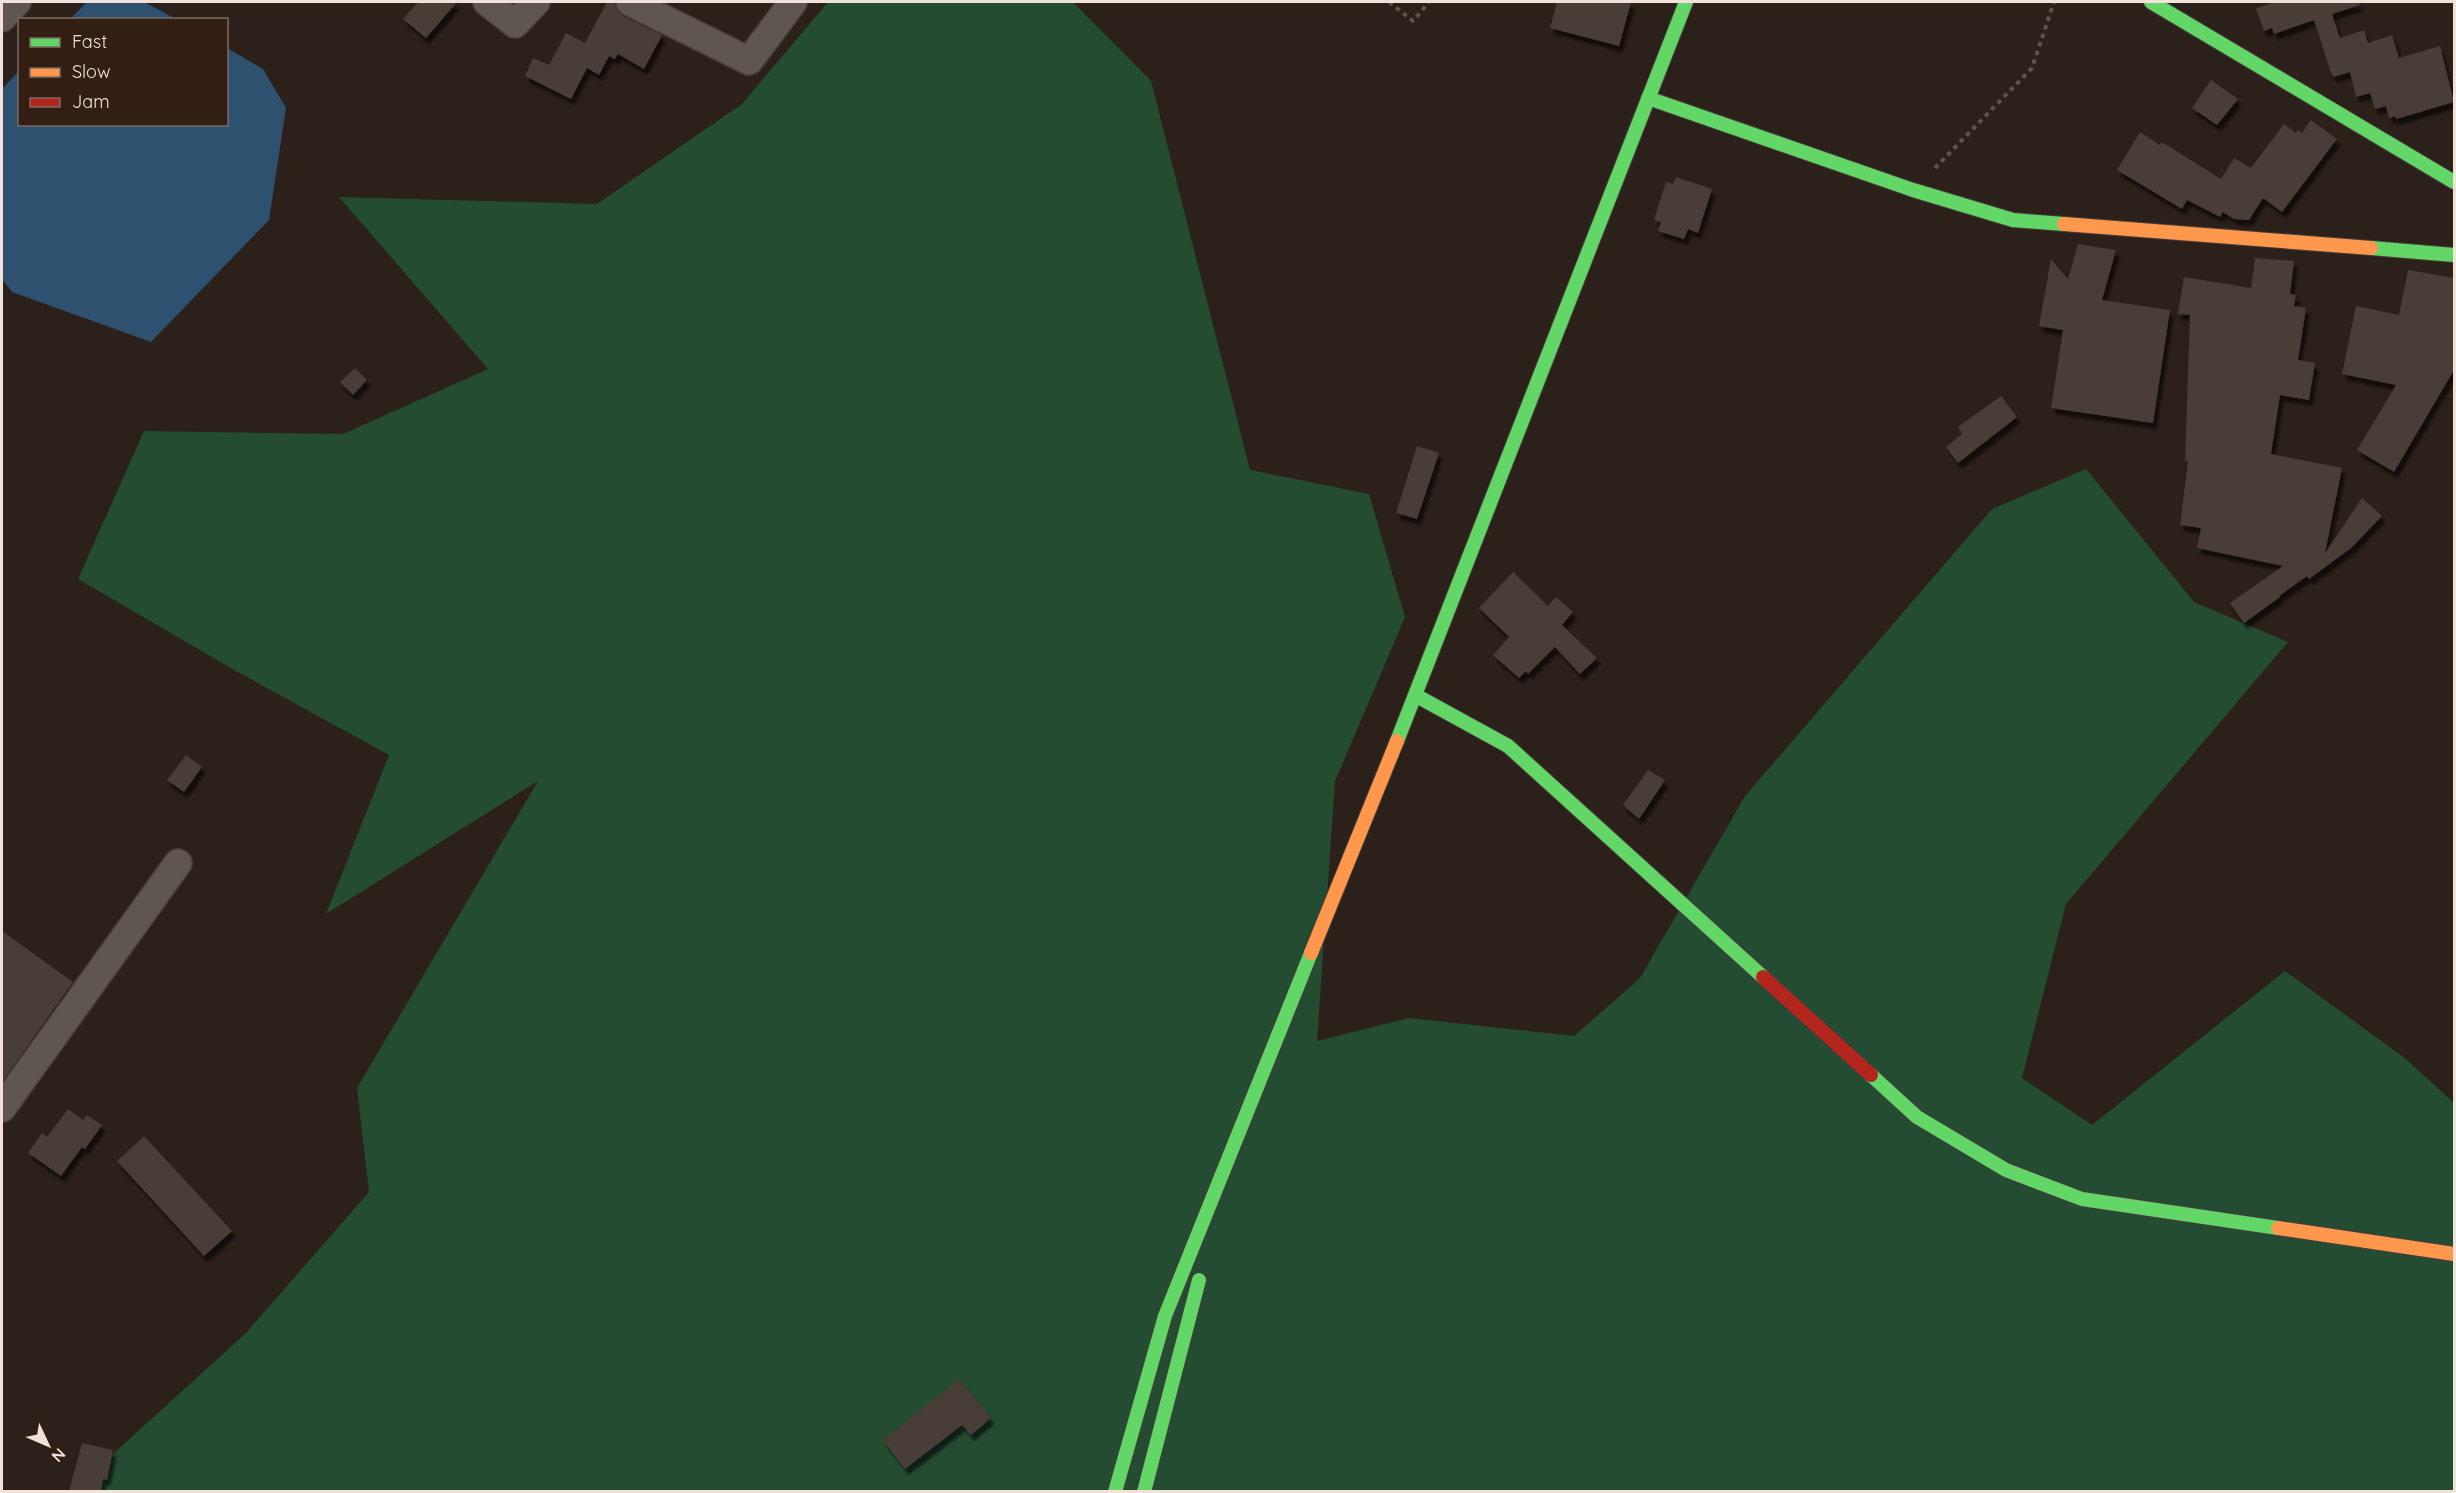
<svg xmlns="http://www.w3.org/2000/svg" width="2456" height="1493" font-family="Quicksand,sans-serif">
<style>
.forest{fill:#244c33}
.water{fill:#2e516f}
.building{fill:#4a3c38;filter:url(#shadow)}
.lines{fill:none;stroke-linecap:round;stroke-linejoin:round}
.street-casing{stroke:#473d39;stroke-width:30}
.fast-casing{stroke:#473d39;stroke-width:16}
.slow-casing{stroke:#473d39;stroke-width:16}
.jam-casing{stroke:#473d39;stroke-width:16}
.path{stroke:#5d544f;stroke-width:4;stroke-dasharray:4.5 4.5;stroke-linecap:butt}
.street{stroke:#605651;stroke-width:27}
.fast{stroke:#63d668;stroke-width:14}
.slow{stroke:#ff974d;stroke-width:14}
.jam{stroke:#b3261e;stroke-width:14}
</style>
<defs>
<filter id="shadow"><feDropShadow dx="3.5" dy="6" stdDeviation="1.5" flood-color="#0009"/></filter>
</defs>
<rect width="100%" height="100%" fill="#2b201a"/>
<path class="forest" d="M828 2H1073L1151 81 1250 470 1369 494 1405 617 1335 781 1317 1041 1409 1018 1574 1036 1640 978 1745 796 1992 509 2086 469 2194 602 2288 642 2066 904 2022 1078 2092 1125 2285 971 2406 1059 2454 1103V1491L71 1492 246 1333 369 1192 357 1088 538 781 326 914 389 755 236 671 78 579 144 431 343 434 488 369 339 197 597 204 742 104Z"/>
<path class="water" d="M87 2H144L176 19H70Z
M227 48 263 69 286 108 269 220 151 342 12 292 2 279V89L19 71 20 124H226Z"/>
<path class="building" d="M418 2H457L426 38 403 19Z
M607 2 614 3 617 10 623 16 662 35 644 69 618 54 615 59 609 56 599 75 587 68 571 99 525 76 533 58 549 65 566 33 585 43Z
M1557 2H1631L1619 46 1550 28Z
M2275 2H2359L2360 5 2332 14 2340 38 2364 30 2368 43 2392 35 2399 58 2440 46 2454 102 2396 119 2395 116 2389 118 2386 106 2375 109 2370 93 2356 97 2350 72 2334 77 2331 73 2314 20 2274 34 2272 28 2264 31 2256 8Z
M2211 80 2238 99 2217 125 2192 108Z
M2311 120 2337 139 2282 212 2263 198 2249 220 2234 219 2223 212 2220 217 2187 200 2182 209 2117 170 2140 132 2160 145 2162 142 2221 179 2234 158 2251 168 2284 124 2296 133 2298 130 2302 133Z
M1676 177 1712 189 1698 233 1688 229 1684 239 1658 231 1661 222 1654 220 1666 182 1673 184Z
M2078 244 2116 250 2102 300 2170 310 2153 423 2051 408 2063 330 2039 326 2051 259 2068 279Z
M2255 258 2294 261 2290 294 2296 295 2294 306 2306 308 2298 360 2315 363 2309 400 2280 395 2271 454 2342 468 2325 553 2362 498 2382 516 2351 548 2309 579 2307 576 2279 596 2280 597 2244 623 2230 603 2283 566 2197 548 2201 528 2180 525 2188 461H2185L2190 315 2178 314 2184 277 2251 288Z
M2408 270 2454 278V370L2394 472 2357 450 2396 385 2342 374 2356 306 2399 315Z
M355 368 367 380 353 395 340 382Z
M2001 396 2017 417 1958 463 1946 447 1962 434 1958 427Z
M1417 446 1439 453 1417 519 1396 513Z
M1513 572 1548 606 1556 597 1573 612 1562 625 1597 658 1580 674 1555 647 1528 674 1526 671 1519 678 1493 655 1509 637 1479 608Z
M186 755 202 767 184 792 167 780Z
M1648 770 1665 780 1639 819 1623 805Z
M2 931 73 982 2 1082Z
M68 1109 83 1120 87 1115 102 1125 85 1149 82 1147 61 1176 28 1153 42 1133 47 1137Z
M144 1136 232 1231 204 1256 117 1161Z
M959 1379 991 1418 971 1435 962 1425 905 1469 883 1440Z
M82 1443 113 1450 107 1480 103 1479 101 1491H69Z"/>
<g class="lines">
<defs>
<path id="street" d="M487 2 515 24 536 2
M630 2 749 61 793 2
M2 18 17 2
M2 1108 178 863"/>
<path id="fast" d="M2151 2 2454 182
M1648 98 1913 190 2013 220 2064 224
M2371 248 2454 255
M1415 695 1508 746 1763 977
M1397 741 1686 2
M1871 1075 1917 1117 2006 1170 2082 1199 2278 1228
M1115 1492 1165 1316 1311 953
M1144 1492 1199 1280"/>
<path id="slow" d="M2064 224 2371 248
M1311 953 1397 741
M2278 1228 2454 1254"/>
<path id="jam" d="M1763 977 1871 1075"/>
</defs>
<use href="#street" class="street-casing"/>
<use href="#fast" class="fast-casing"/>
<use href="#slow" class="slow-casing"/>
<use href="#jam" class="jam-casing"/>
<path class="path" d="M1389 2 1413 21 1429 2
M1935 168 2032 68 2054 2"/>
<use href="#street" class="street"/>
<use href="#fast" class="fast"/>
<use href="#slow" class="slow"/>
<use href="#jam" class="jam"/>
</g>
<rect width="2456" height="1493" fill="none" stroke="#f0e2da" stroke-width="6"/>
<rect x="18" y="18" width="210" height="108" fill="#321e13" stroke="#7e6c63" stroke-width="1.5"/>
<rect x="30" y="38" width="30" height="9" fill="#63d668" stroke="#7e6c63" stroke-width="1.5"/>
<text x="72" y="48" font-size="18" fill="#f0e2da">Fast</text>
<rect x="30" y="68" width="30" height="9" fill="#ff974d" stroke="#7e6c63" stroke-width="1.5"/>
<text x="72" y="78" font-size="18" fill="#f0e2da">Slow</text>
<rect x="30" y="98" width="30" height="9" fill="#b3261e" stroke="#7e6c63" stroke-width="1.5"/>
<text x="72" y="108" font-size="18" fill="#f0e2da">Jam</text>
<g transform="translate(48 1445) rotate(134)" stroke="#321e13" stroke-width="4.5" paint-order="stroke">
<path d="M0-4.5L10 22L0 15L-10 22Z" fill="#f0e2da"/>
<text y="-9" font-size="16" font-weight="bold" text-anchor="middle" fill="#f0e2da">N</text>
</g>
</svg>
